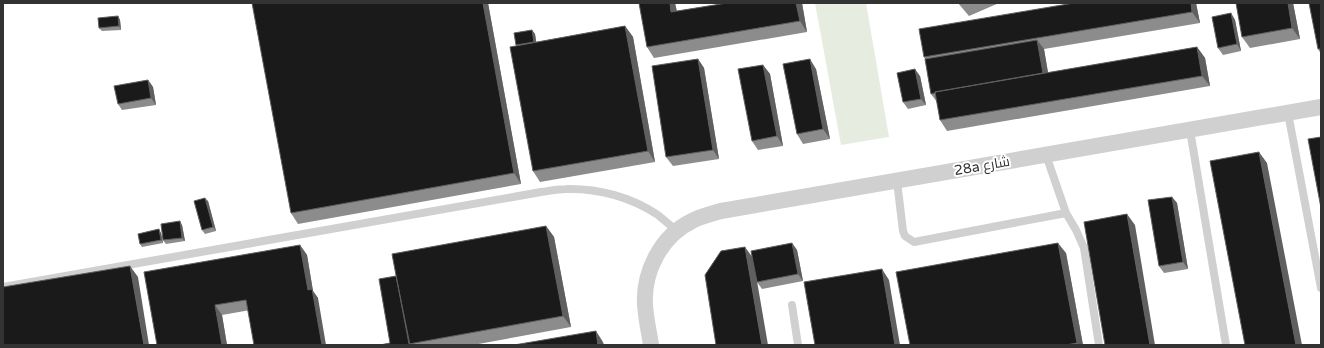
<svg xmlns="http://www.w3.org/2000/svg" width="1324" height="348" font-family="'Varela Round',Cairo,sans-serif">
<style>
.green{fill:#e6ecdf}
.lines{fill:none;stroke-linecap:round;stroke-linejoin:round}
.service{stroke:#d0d0d0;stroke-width:8}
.minor{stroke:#d0d0d0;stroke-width:16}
.wall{fill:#8c8c8c}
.shaded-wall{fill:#5f5f5f}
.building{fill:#1a1a1a;stroke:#5f5f5f}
.labels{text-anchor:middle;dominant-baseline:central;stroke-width:4;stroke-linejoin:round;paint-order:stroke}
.street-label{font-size:14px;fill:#333;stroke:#fff}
</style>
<rect width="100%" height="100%" fill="#fff"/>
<path class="green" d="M815 3H866L889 137 841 145Z"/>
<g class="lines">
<path class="service" d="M1288 113 1321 288
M1190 130 1226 345
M1046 155 1066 213 1076 230 1084 248 1099 345
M897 181 903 231 905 236 914 242 1066 213
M3 287 541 192C549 191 558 189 566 189 598 188 631 197 658 215 664 220 671 226 677 231
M792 305 798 345"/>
<path class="minor" d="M651 345C649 332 646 319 645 305 643 272 661 236 692 221 701 216 711 214 721 211L1321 107"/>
</g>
<path class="wall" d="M488 3 521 184 298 224 291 213Z
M639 3H675L677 11 727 3H802L807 32 654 58 647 47Z
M958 3H999L969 16Z
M1074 3H1196L1200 23 1044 49 1048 73 1197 47 1205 58 1210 86 947 131 940 120 937 102 931 94 925 59 924 57Z
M1236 3H1293L1300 39 1250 48 1242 37Z
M1321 3V54L1318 49Z
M1231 13 1235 20 1241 51 1223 55 1218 48Z
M118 16 120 20 121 30 102 31 99 28Z
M625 26 633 37 655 162 540 182 533 171 516 46 532 30 535 34 536 42Z
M698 59 704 68 719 159 673 166 666 157Z
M763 65 770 74 783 146 758 150 752 141Z
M816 69 830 139 803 144 797 134Z
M920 76 926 105 908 109 903 102Z
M148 80 153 87 156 105 122 110 118 104Z
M1172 197 1177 203 1188 269 1164 273 1159 266Z
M208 201 216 231 205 234 202 230Z
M182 225 185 241 166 244 163 240Z
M546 226 554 237 571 327 473 345H380L390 343 396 276Z
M161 233 163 243 142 247 140 244Z
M792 243 797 250 803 281 762 289 757 282 752 256Z
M300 245 307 255 313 291 318 298 222 315 227 345H157Z
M1066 253 1083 345H910Z"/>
<path class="shaded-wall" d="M483 3H488L521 184 514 173Z
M670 3H675L679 23 671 12Z
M796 3H802L807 32 800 21Z
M1191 3H1196L1200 23 1192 12Z
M1288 3H1293L1300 39 1292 28Z
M1231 13 1235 20 1241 51 1237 44Z
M118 16 120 20 121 30 119 26Z
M625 26 633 37 655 162 648 151Z
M532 30 535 34 537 46 534 42Z
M1037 40 1044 49 1050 84 1043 75Z
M1197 47 1205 58 1210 86 1202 76Z
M698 59 704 68 719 159 713 150Z
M810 59 816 69 830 139 823 129Z
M763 65 770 74 783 146 777 136Z
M915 69 920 76 926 105 921 99Z
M148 80 153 87 156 105 151 98Z
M1259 152 1267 163 1302 345H1296Z
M1172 197 1177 203 1188 269 1183 262Z
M205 198 208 201 216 231 213 227Z
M1127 214 1135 225 1155 345H1150Z
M180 221 182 225 185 241 182 238Z
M546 226 554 237 571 327 563 316Z
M159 229 161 233 163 243 161 240Z
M792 243 797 250 803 281 798 274Z
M1058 243 1066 253 1083 345H1078L1077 343Z
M300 245 307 255 313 291 318 298 326 345H322L308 290Z
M745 247 753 258 768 345H762Z
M130 266 138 277 149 345H144Z
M882 269 889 280 900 345H895Z
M215 305 222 315 227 345H222Z
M596 331 603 342 604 345H598Z"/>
<path class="building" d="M252 3H483L514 173 291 213Z
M639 3H670L671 12 727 3H796L800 21 647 47Z
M1074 3H1191L1192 12 924 57 919 29Z
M1236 3H1288L1292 28 1242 37Z
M1309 3H1321V49H1318Z
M1231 13 1237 44 1218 48 1212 17Z
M118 16 119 26 99 28 98 18Z
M625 26 648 151 533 171 510 47Z
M532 30 534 42 516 45 514 33Z
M1037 40 1043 73 935 92V93L931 94 925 59Z
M1197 47 1202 76 940 120 935 92Z
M698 59 713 150 666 157 652 66Z
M810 59 823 129 797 134 783 64Z
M763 65 777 136 752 141 738 69Z
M915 69 921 99 903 102 897 73Z
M148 80 151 98 118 104 114 86Z
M1321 137V208L1308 139Z
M1259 152 1296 345H1245L1210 161Z
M1172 197 1183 262 1159 266 1148 200Z
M205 198 213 227 202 230 194 201Z
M1127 214 1150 345H1105L1084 222Z
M180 221 182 238 163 240 161 224Z
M546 226 563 316 409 344 392 254Z
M159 229 161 240 140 244 138 234Z
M792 243 798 274 757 282 751 251Z
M1058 243 1077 343 1066 345H910L896 272Z
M300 245 308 290 312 289 322 345H254L246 300 215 305 222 345H157L144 272Z
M745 247 762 345H716L705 275 721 251Z
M130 266 144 345H3V287Z
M882 269 895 345H815L804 282Z
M396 276 410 345H380L390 343 379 279Z
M596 331 598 345H514Z"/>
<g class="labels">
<g class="street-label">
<text transform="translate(982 166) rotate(-10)">28a شارع</text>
</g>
</g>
<rect width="1324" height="348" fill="none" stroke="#333333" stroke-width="8"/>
</svg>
